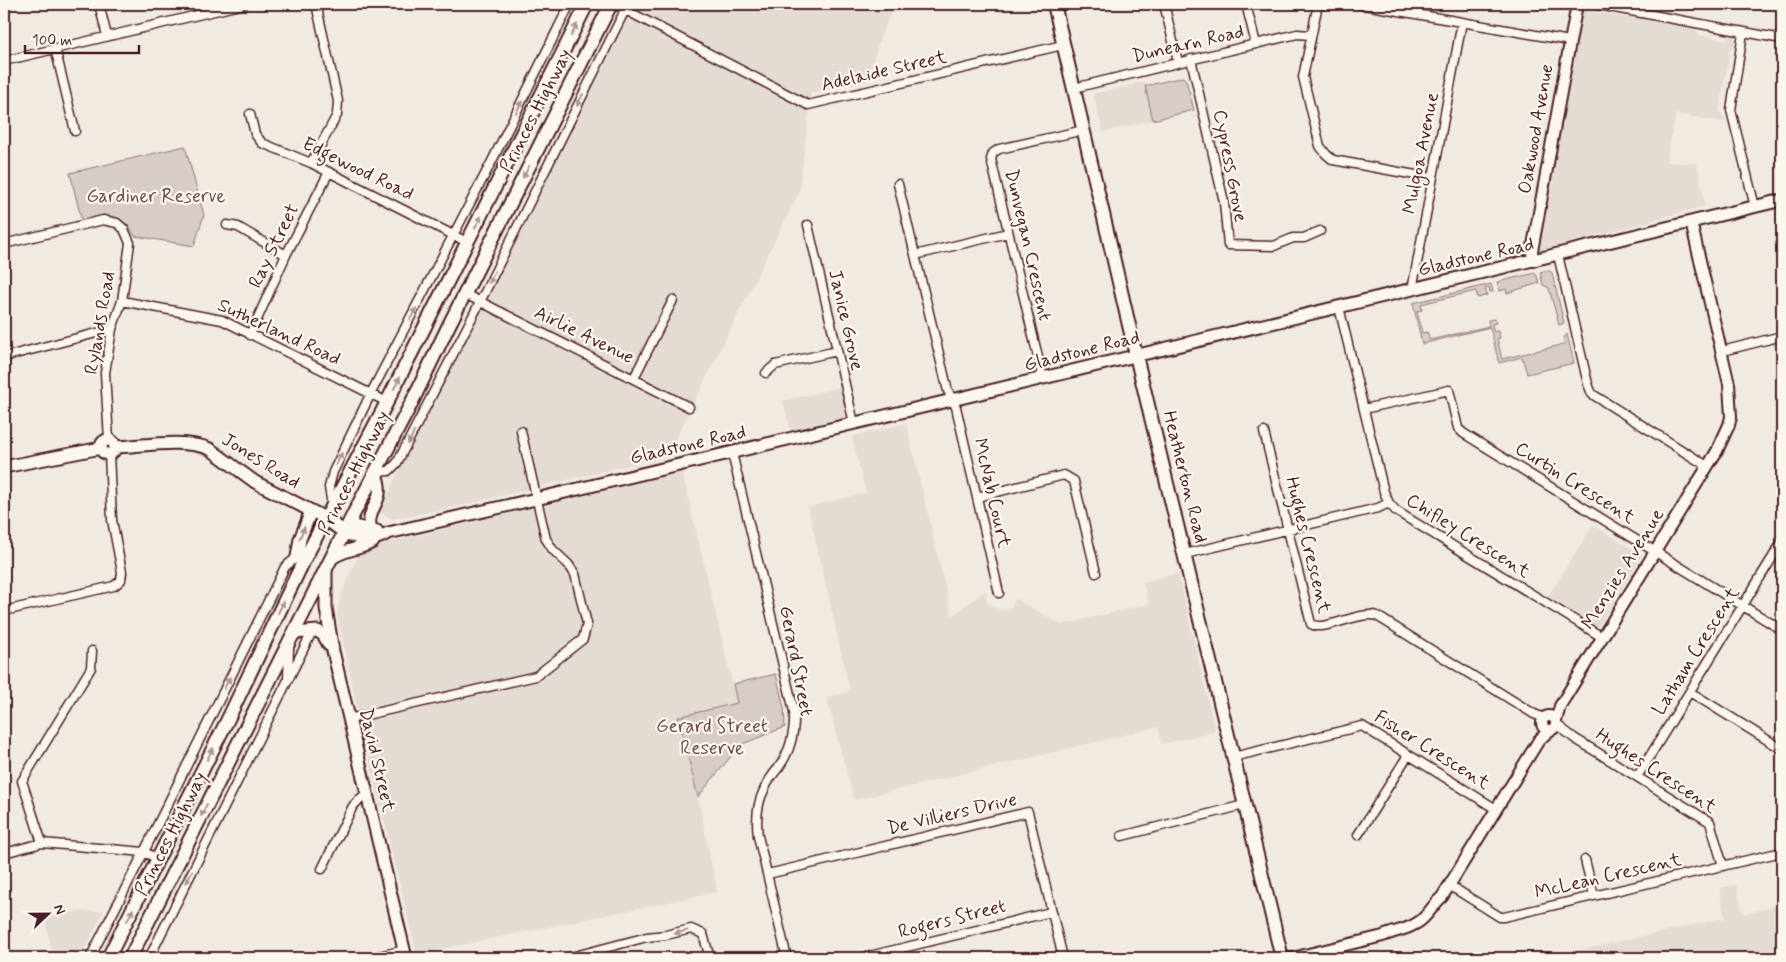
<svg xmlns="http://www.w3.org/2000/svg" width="1786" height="962" font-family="Mynerve,sans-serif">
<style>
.built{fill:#e4dbd2}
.green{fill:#d8ccc6;stroke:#917678}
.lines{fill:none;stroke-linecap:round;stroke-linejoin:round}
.minor-casing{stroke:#4a1f2b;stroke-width:11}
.tertiary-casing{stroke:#4a1f2b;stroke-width:14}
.secondary-casing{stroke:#4a1f2b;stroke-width:15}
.primary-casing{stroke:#4a1f2b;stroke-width:16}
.trunk-casing{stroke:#4a1f2b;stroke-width:16}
.minor{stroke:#fbf7ec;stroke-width:8}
.tertiary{stroke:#fbf7ec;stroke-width:10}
.secondary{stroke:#fbf7ec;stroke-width:11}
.primary{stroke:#fbf7ec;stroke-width:12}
.trunk{stroke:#fbf7ec;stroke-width:12}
.oneway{fill:#ab9695}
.labels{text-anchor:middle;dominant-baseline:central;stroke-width:4.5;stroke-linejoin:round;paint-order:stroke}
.street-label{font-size:19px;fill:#4a1f2b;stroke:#fbf7ec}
.park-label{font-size:19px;fill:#6e4a52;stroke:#fbf7ec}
</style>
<rect width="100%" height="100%" fill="#f0eae0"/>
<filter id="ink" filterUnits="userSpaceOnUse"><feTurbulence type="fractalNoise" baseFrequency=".02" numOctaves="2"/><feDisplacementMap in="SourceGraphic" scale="10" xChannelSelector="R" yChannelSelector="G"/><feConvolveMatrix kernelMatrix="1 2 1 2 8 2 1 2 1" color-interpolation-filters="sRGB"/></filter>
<g filter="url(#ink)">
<path class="built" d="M635 4H895L880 38 867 81 811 93 799 192 667 456 442 510 393 519 379 512 484 300Z
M1581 10 1691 26 1695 28 1699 35 1725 40 1731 34 1735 36 1736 40 1735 48 1732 47 1730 49 1719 111 1729 123 1676 114 1666 162 1697 164 1705 206 1535 252Z
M1144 82 1153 120 1103 132 1093 94Z
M842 387 848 415 845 420 791 432 783 401Z
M906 423 952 616 985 591 987 603 996 609 1002 610 1010 608 1016 599 1062 625 1149 604 1143 582 1178 573 1215 731 1162 744 1158 727 854 800 827 698 850 691 808 507 866 493 852 437Z
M682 472 737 703 678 717 699 803 717 892 417 954 361 725 337 614 341 595 361 549Z
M1593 525 1642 555 1597 628 1548 596Z
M1736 885 1743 914 1782 905V958H1546L1725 918 1720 888Z
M104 911 80 958H54L44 918 69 912Z"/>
<path class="green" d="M1183 77 1186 80 1194 110 1153 120 1145 86Z
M185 146 204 215 194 246 135 236C123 212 104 217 82 222L70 173Z
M1548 270 1552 273 1564 323 1559 325 1549 288 1543 285 1540 272Z
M1536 273 1539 283 1507 293 1506 289 1500 291 1497 282Z
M1491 284 1493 292H1490L1489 287 1485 288 1487 295 1478 298 1476 291 1421 304 1422 310 1417 311 1422 333 1427 332 1430 340 1489 326 1488 320 1495 319 1496 323 1492 324 1494 332 1498 331 1500 338 1497 339 1502 359 1565 344 1564 338 1567 334 1574 363 1527 374 1522 357 1499 363 1490 327 1422 344 1413 303Z
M776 674 784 708 785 727 740 745 698 797 678 717 737 703 733 684Z"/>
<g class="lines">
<defs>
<path id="minor" d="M99 4 107 36
M614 4 808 105 1063 45
M1164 4 1178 62
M1246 4 1256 44
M1318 4 1303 77 1320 146 1326 154 1333 160 1432 178
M1359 4 1570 41
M1593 4 1782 39
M1743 33 1731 110 1755 207
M1780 39 1782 28
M55 48 75 131
M1191 59 1224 202 1228 245 1274 246 1293 238H1304L1320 231
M4 61 244 4
M1074 88 1297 34 1311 35
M250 114 255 134 262 143 311 163 467 242
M311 163 337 115 338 101 316 4
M898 184 915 255
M227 225 238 227 286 255
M808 225 854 423
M4 244 103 220 117 223 124 229 130 243 122 301 112 329 105 373 109 440
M1558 255 1588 384 1592 394 1707 466
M1412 290 1462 22
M465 294 689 407
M122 301 222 320 387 402
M1339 307 1384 492 1389 503 1396 511 1602 637
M250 335 286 255 329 172
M1722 351 1782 336
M4 357 112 329
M766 373 775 365 837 351
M634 378 673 300
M1043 378 991 159 993 153 999 149 1084 130
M1364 409 1449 390 1458 428 1463 433 1782 630
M1264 432 1311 624C1324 633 1359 610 1377 616L1534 714 1545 718
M732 453 794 711C795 731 791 750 779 767 773 774 768 781 764 790 757 804 756 820 758 836L787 958
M375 472 389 471 397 463 480 302 628 4
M977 497 1064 475 1074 481 1096 573
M332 505 329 487 333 472 371 393 492 161 570 4
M1185 554 1378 508 1389 503
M999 593 956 407 948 391 915 255 1008 233
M4 611 114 586 121 580 122 572 112 520 109 453
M288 678 289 648
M1690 692 1782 749
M349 719 536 676 583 639 587 624 575 574 568 564 553 550 546 539 521 431
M1556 724 1574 738 1710 822 1723 866
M1233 757 1362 726 1496 809
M1637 777 1782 542
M1358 835 1408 755
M1122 836 1244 805
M42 843 22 781 91 668 92 651
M4 853 42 843 144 852 158 859
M1585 860 1594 896
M322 869 353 806 361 798 368 796
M768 874 1028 812 1063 958
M1449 885 1500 917H1504L1782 852
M91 956 144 852 285 567 297 557
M149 958 313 630
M370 958 405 950
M567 958 647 937 666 935 691 929 703 934 710 958
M861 958 1051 912"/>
<path id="tertiary" d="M1533 261 1532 251 1577 4
M1542 723a7 7 0 1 1 14 0a7 7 0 1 1-14 0Z
M1556 721 1560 706 1717 451 1729 425 1731 417 1729 384 1691 222
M1292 958 1383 936C1394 931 1407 930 1417 923 1428 917 1432 905 1442 897L1539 740 1550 730"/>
<path id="secondary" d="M101 447a7 7 0 1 1 14 0a7 7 0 1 1-14 0Z
M115 447C144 446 183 438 210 449L255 482 325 518
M4 467 101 448
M348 525 377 531
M371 530C364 505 389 504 375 472
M344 532C360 541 373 542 388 533L536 499 952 400 1782 200
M332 558C347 548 359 550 373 542
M304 560 297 557 300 539 308 519 309 511
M326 568V608L333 651 406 958
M295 633 318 631 324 636 329 645"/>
<path id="primary" d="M1054 4 1139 368 1282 958"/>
<path id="trunk" d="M325 518 344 532
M108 958 228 719 304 560 387 402 587 4
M130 958 354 513 411 404 448 327 611 4"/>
</defs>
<use href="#minor" class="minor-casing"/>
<use href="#tertiary" class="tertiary-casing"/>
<use href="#secondary" class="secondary-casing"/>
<use href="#primary" class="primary-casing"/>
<use href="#trunk" class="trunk-casing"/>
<use href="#minor" class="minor"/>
<use href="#tertiary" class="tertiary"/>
<use href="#secondary" class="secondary"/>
<use href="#primary" class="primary"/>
<use href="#trunk" class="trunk"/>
</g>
<defs><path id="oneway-solid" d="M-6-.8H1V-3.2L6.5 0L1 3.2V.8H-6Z" transform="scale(1.25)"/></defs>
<g class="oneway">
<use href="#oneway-solid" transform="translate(574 30) rotate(-63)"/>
<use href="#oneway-solid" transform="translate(580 100) rotate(116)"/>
<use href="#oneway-solid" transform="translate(519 107) rotate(-64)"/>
<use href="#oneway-solid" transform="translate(526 172) rotate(117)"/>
<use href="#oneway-solid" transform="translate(478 222) rotate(-63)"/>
<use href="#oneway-solid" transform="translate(492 277) rotate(116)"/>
<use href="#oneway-solid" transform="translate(413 314) rotate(-62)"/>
<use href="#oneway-solid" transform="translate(397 383) rotate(-63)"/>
<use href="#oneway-solid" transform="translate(411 438) rotate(117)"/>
<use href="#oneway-solid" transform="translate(339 459) rotate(-64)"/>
<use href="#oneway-solid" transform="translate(302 533) rotate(-67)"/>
<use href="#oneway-solid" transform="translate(281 607) rotate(-64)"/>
<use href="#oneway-solid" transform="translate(227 683) rotate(-64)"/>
<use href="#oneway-solid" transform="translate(210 754) rotate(-63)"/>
<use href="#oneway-solid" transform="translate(204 810) rotate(117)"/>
<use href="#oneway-solid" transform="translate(189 877) rotate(117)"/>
<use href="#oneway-solid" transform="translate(130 915) rotate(-63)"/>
<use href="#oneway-solid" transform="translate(681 932) rotate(166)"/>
</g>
</g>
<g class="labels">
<g class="street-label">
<text transform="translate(1188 44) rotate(-13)">Dunearn Road</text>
<text transform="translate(884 71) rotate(-13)">Adelaide Street</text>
<text transform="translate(536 111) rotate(-63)">Princes Highway</text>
<text transform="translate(1536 129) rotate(-80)">Oakwood Avenue</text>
<text transform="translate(1421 153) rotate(-79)">Mulgoa Avenue</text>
<text transform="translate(1230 166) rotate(79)">Cypress Grove</text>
<text transform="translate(358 169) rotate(26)">Edgewood Road</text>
<text transform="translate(1028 245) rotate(77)">Dunvegan Crescent</text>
<text transform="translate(274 246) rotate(-64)">Ray Street</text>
<text transform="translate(1476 257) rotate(-13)">Gladstone Road</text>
<text transform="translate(846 320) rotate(77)">Janice Grove</text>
<text transform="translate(100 323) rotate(-80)">Rylands Road</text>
<text transform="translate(279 332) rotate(25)">Sutherland Road</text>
<text transform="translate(584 335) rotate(26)">Airlie Avenue</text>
<text transform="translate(1082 351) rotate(-14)">Gladstone Road</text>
<text transform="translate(688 445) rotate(-13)">Gladstone Road</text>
<text transform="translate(261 461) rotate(32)">Jones Road</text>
<text transform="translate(354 473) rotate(-63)">Princes Highway</text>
<text transform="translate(1185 477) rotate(76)">Heatherton Road</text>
<text transform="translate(1575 483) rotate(32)">Curtin Crescent</text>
<text transform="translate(992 493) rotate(77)">McNab Court</text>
<text transform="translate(1468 536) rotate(32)">Chifley Crescent</text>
<text transform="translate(1308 545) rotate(76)">Hughes Crescent</text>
<text transform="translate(1623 569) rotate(-58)">Menzies Avenue</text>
<text transform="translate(1696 651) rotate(-58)">Latham Crescent</text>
<text transform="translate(796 661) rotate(79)">Gerard Street</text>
<text transform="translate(1432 750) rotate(32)">Fisher Crescent</text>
<text transform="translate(377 760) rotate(77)">David Street</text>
<text transform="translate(1656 771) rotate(33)">Hughes Crescent</text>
<text transform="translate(952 814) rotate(-13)">De Villiers Drive</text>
<text transform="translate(171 834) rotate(-63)">Princes Highway</text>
<text transform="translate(1608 876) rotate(-13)">McLean Crescent</text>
<text transform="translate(952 919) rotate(-14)">Rogers Street</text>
</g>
<g class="park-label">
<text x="156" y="196">Gardiner Reserve</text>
<text x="712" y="726">Gerard Street<tspan x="712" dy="22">Reserve</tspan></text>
</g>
</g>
<rect width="1786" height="962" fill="none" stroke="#fbf7ec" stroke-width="20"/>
<rect x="10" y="10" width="1766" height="942" fill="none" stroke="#4a1f2b" stroke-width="2" filter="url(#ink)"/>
<g transform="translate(48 914) rotate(68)" stroke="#fbf7ec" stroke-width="4" paint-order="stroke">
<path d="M0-4L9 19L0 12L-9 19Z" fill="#4a1f2b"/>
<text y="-8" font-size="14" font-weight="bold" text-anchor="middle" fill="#4a1f2b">N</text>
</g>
<path d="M25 45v8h114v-8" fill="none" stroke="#4a1f2b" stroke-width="2.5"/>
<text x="32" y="45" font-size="15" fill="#4a1f2b" stroke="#fbf7ec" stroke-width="4" paint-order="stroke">100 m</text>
</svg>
